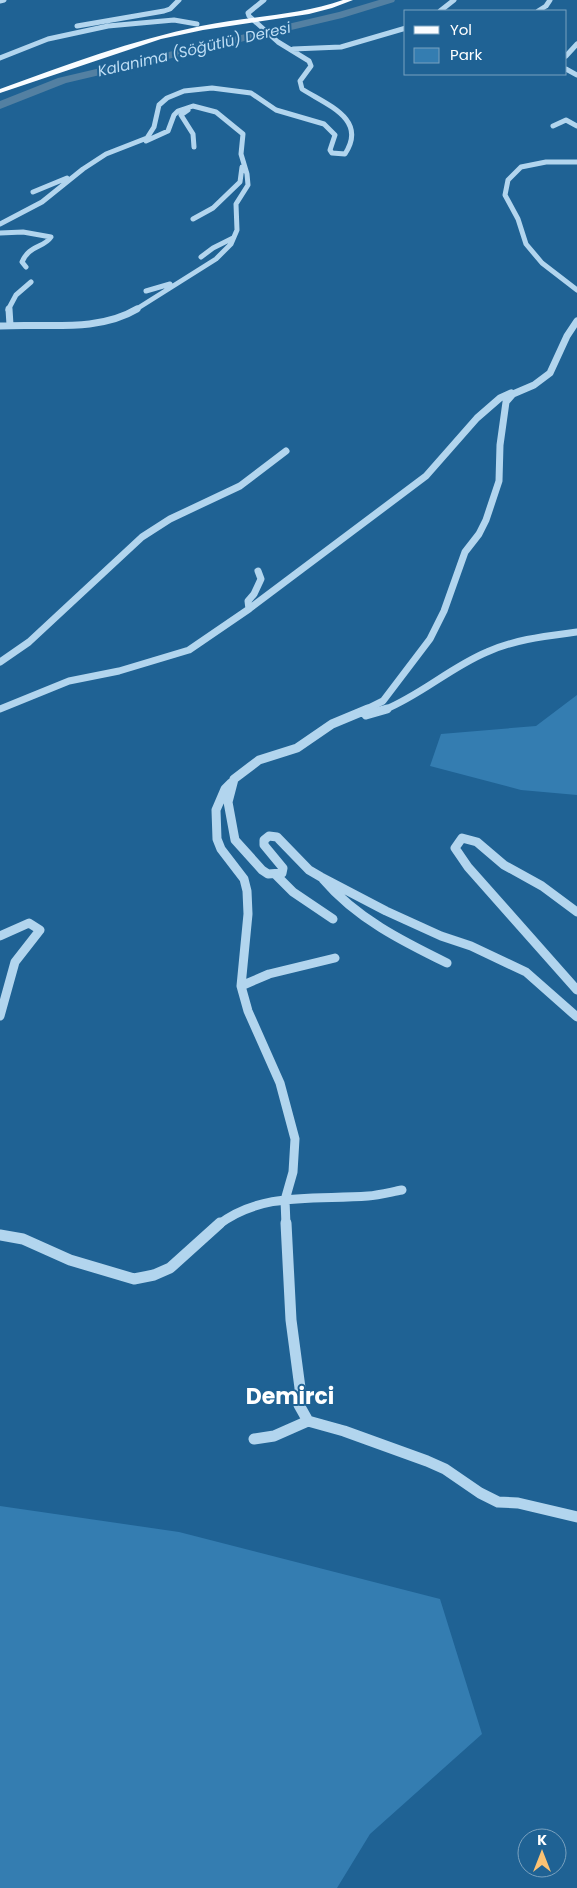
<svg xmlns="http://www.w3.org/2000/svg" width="577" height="1888" font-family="Poppins,sans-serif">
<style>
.green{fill:#347db1}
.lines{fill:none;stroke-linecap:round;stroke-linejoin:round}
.river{fill:#5380a2;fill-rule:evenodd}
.minor-far3{stroke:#b2d5ee;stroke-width:5}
.minor-far2{stroke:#b2d5ee;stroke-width:7}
.minor-far1{stroke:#b2d5ee;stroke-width:9}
.minor{stroke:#b2d5ee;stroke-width:11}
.major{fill:#f9fcff;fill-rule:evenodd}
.labels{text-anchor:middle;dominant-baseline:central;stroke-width:4;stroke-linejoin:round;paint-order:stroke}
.far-water-label{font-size:15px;font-style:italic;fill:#bedef5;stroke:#1f6294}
.near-quarter-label{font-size:22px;font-weight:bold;fill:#fff;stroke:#1f6294}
</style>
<rect width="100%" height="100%" fill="#1f6294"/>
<path class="green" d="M577 695V795L521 790 430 766 441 734 536 726Z
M0 1506 179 1532 440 1599 482 1734 370 1834 337 1888H0Z"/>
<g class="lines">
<path class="river" d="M379 0H395L394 2 342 18 66 83 0 109V101L58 78 339 12Z"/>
<path class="minor-far3" d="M0 1 4 0
M440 11 454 0
M538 11 546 6 550 0
M77 26 164 11 170 9 179 0
M293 49 341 47 406 28
M566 56 577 44
M0 58 48 39 108 26 174 20 197 24
M566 69 577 75
M188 110 181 115 193 134 194 147
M553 126 566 120 577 126
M577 162H546L521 167 508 180 505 195 518 219 526 244 542 263 577 290
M33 192 67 178
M193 219 213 208 240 182 242 167
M0 224 42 202 83 169 106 154 147 138 154 127 159 105 167 98 184 91 212 88 251 93 276 110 324 124 335 135 330 150 332 153 345 154C368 119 327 105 302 89L300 81 311 66 309 61 278 42 249 16 248 13 264 0
M0 233 23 232 51 237C44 248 29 245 22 262L26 267
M201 257 213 248 233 238
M146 291 170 284
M8 310 16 295 31 282
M135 310 216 259 231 244 237 230 236 204 248 185 247 174 241 154 243 134 216 112 193 106 178 111 174 115 168 131 146 141"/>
<path class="minor-far2" d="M9 309 10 325
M0 326C44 323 97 333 137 309
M249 609 248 601 254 594 261 579 258 571
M0 662 29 642 142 537 170 519 240 486 286 451
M0 709 69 681 119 671 189 650 249 609 426 476 477 418 500 398 511 393
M365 710 383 701 430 639 444 611 465 552 479 534 486 520 499 481 500 445 506 402 513 394 534 385 550 373 567 336 577 321
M384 710C421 695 451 667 487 652 516 639 547 636 577 632"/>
<path class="minor-far1" d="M368 709 332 724 297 748 259 760 234 779 228 802 235 840 262 870 268 874 282 873 283 868 264 845V840L269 836 277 837 309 870 321 877 386 911 441 936 471 946 526 972 577 1017
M366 715 387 709
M231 783 225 789 216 810 217 839 221 849 244 879 247 891 248 914 241 986 248 1011 280 1083 295 1139 293 1172 285 1200 286 1225
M275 874 293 892 333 919
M323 879C356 918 402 941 447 963
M577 912 542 886 504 865 477 842 462 838 455 848 468 867 577 990
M0 936 29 923 40 930 15 962 0 1016
M241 986 269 974 335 958
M218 1225C262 1191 316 1200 368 1196 379 1195 391 1192 402 1190"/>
<path class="minor" d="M286 1223 291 1320 300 1388 299 1405 308 1421 344 1431 427 1461 445 1469 480 1493 498 1502 518 1503 577 1517
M0 1235 23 1239 70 1260 134 1279 154 1275 170 1268 220 1223
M254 1439 274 1436 308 1421"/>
<path class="major" d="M343 0H353L332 8 309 14 203 30 161 39 0 93V89C66 65 132 40 201 26 248 16 297 16 343 0Z"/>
</g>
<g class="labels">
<g class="far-water-label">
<text transform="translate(194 49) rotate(-13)">Kalanima (Söğütlü) Deresi</text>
</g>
<g class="near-quarter-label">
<text x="290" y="1396">Demirci</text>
</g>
</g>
<rect x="404" y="10" width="162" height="65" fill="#1f6294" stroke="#79a1bf"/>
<rect x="414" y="26" width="25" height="8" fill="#f9fcff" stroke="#79a1bf"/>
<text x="450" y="35" font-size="15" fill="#ffffff">Yol</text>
<rect x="414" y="48" width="25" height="15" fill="#347db1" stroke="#79a1bf"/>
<text x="450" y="60" font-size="15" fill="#ffffff">Park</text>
<g transform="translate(542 1853)"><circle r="24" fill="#1f6294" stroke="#79a1bf"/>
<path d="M0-4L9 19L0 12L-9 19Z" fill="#fcc273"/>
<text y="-8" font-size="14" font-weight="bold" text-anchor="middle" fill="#ffffff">K</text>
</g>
</svg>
